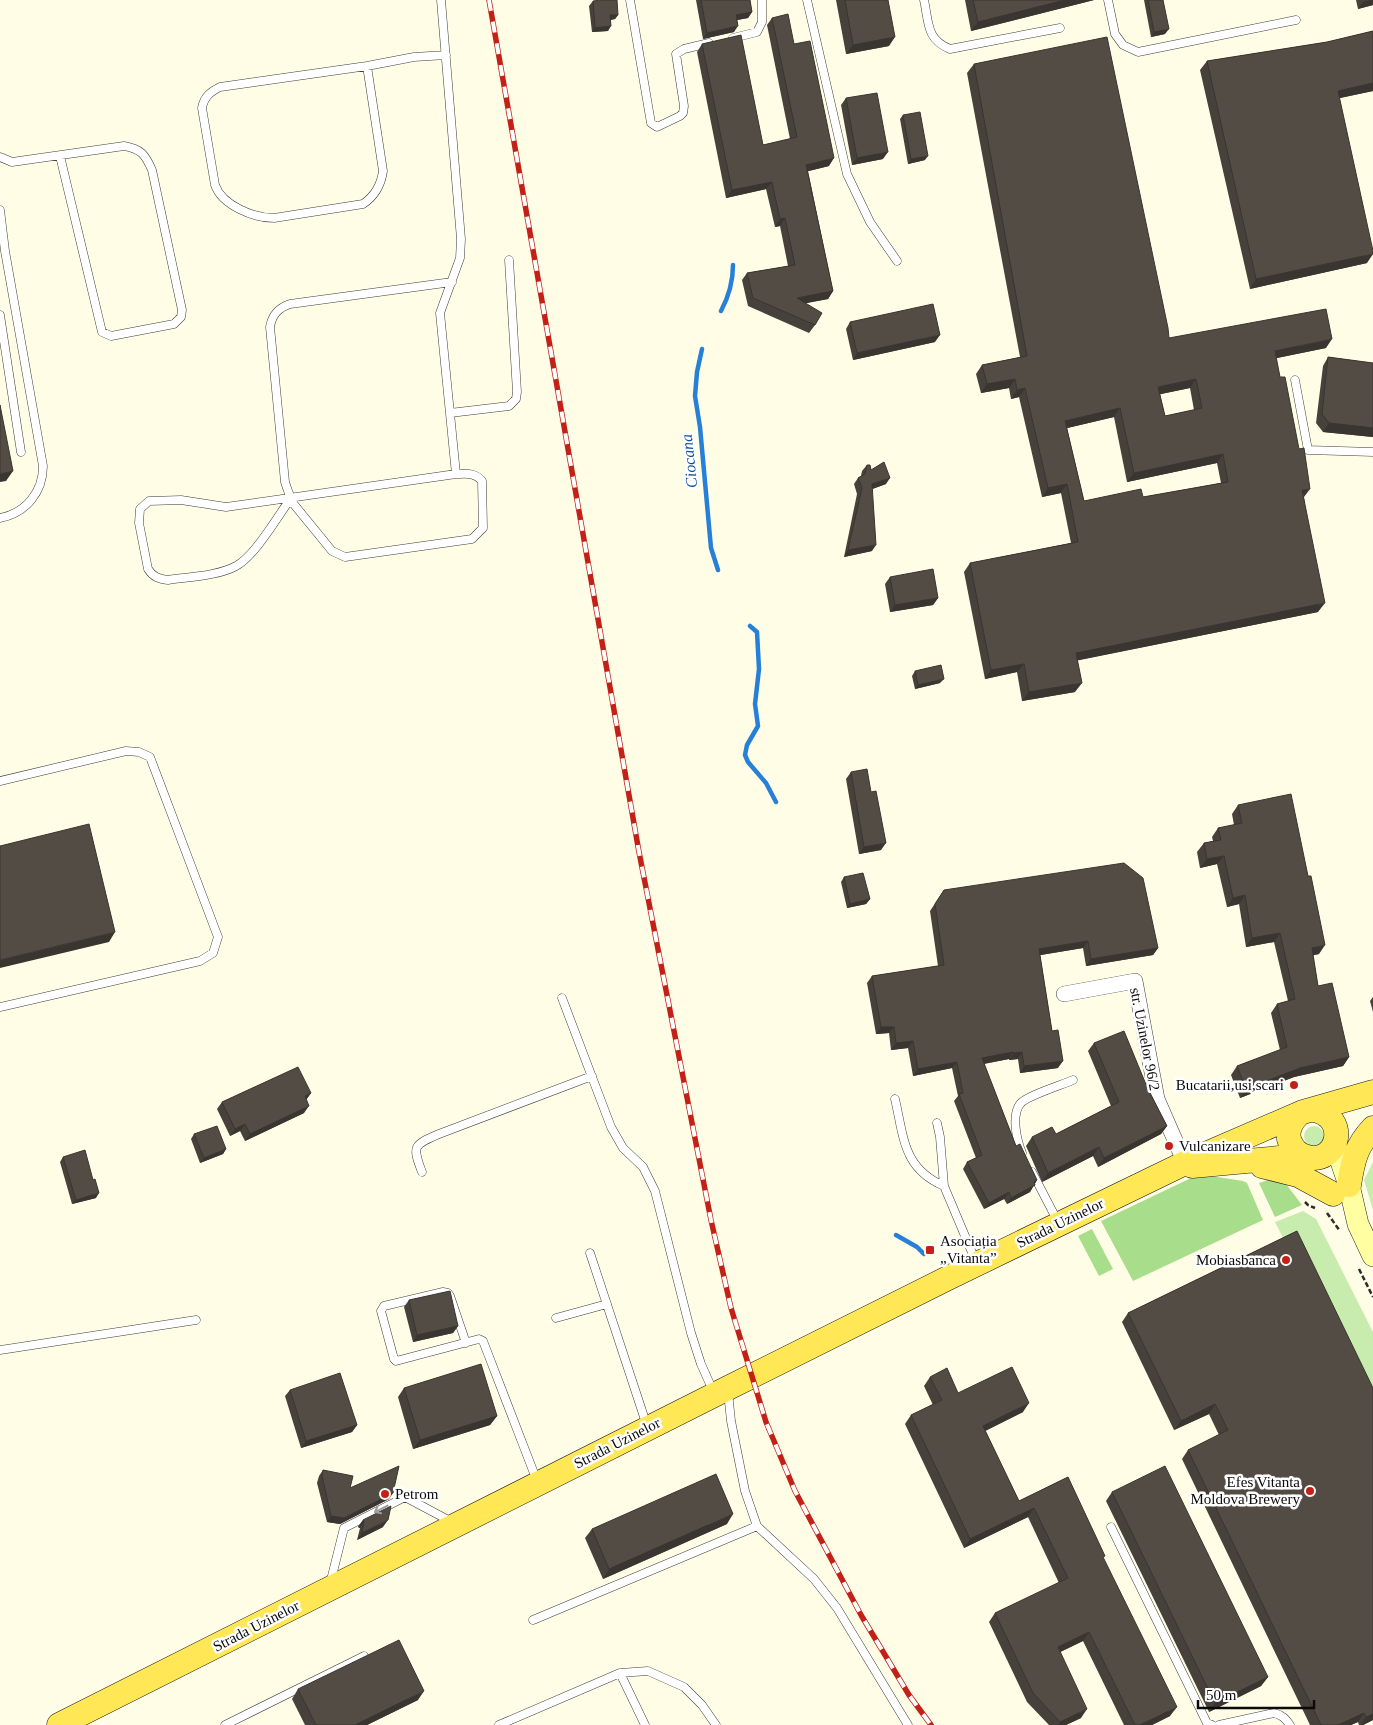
<svg xmlns="http://www.w3.org/2000/svg" width="1373" height="1725" font-family="'Times New Roman',serif">
<style>
.green{fill:#c7ecad}
.forest{fill:#a8de8b}
.lines{fill:none;stroke-linecap:round;stroke-linejoin:round}
.stream{stroke:#2780d8;stroke-width:4.5}
.lane-casing{stroke:#3d3d3d;stroke-width:9}
.street-casing{stroke:#3d3d3d;stroke-width:16}
.secondary-casing{stroke:#2c2c2c;stroke-width:22}
.primary-casing{stroke:#1b1b1b;stroke-width:25}
.path{stroke:#2c2c2c;stroke-width:2.5;stroke-dasharray:5 2.5;stroke-linecap:butt}
.lane{stroke:#fff;stroke-width:8}
.street{stroke:#fff;stroke-width:15}
.secondary{stroke:#fffea1;stroke-width:21}
.primary{stroke:#ffe756;stroke-width:24}
.rail-casing{stroke:#c32118;stroke-width:5.5}
.rail{stroke:#fff;stroke-width:4;stroke-dasharray:11;stroke-linecap:butt}
.wall{fill:#47413b;fill-rule:evenodd}
.shaded-wall{fill:#3a3530}
.building{fill:#534c45;stroke:#3a3530;fill-rule:evenodd}
.oneway{stroke:#9d9d9d}
.poi-dot{fill:#c32118;stroke:#fff;stroke-width:2}
.labels{text-anchor:middle;dominant-baseline:central;stroke-width:5;stroke-linejoin:round;paint-order:stroke}
.street-label{font-size:15px;fill:#0a0a0a;stroke:#fff}
.poi-label{font-size:15px;fill:#0a0a0a;stroke:#fff;text-anchor:end}
.water-label{font-size:16px;font-style:italic;fill:#0b51a3;stroke:#fff}
</style>
<rect width="100%" height="100%" fill="#fffde6"/>
<path class="green" d="M1304 1136a10 10 0 1 1 20 0a10 10 0 1 1-20 0Z
M1373 1162V1210L1364 1180Z
M1303 1211 1316 1219 1373 1332V1411L1287 1236 1283 1238 1275 1222Z"/>
<path class="forest" d="M1211 1176 1243 1181 1247 1183 1263 1220 1133 1281 1101 1221 1191 1178Z
M1268 1180 1286 1184 1302 1205 1275 1217 1259 1183Z
M1092 1229 1113 1269 1099 1276 1078 1236Z"/>
<g class="lines">
<path class="stream" d="M721 311C729 296 733 282 733 265
M702 349 697 372 695 396 700 427 711 548 718 570
M750 626 757 632 759 669 755 704 758 726 747 745 745 755 748 762 766 783 776 802
M896 1235 917 1247 924 1254"/>
<defs>
<path id="lane" d="M441 0 461 239 460 258 440 313 456 474
M630 0 651 123 657 127 680 116 683 113 684 106 676 54 684 49 709 43
M807 0 847 174 870 222 897 261
M924 0C929 23 926 39 950 49L1060 28
M1108 0 1115 34 1123 45 1138 52 1296 20
M733 38 757 32 762 22V0
M367 66 383 171C381 185 375 196 363 204L274 218C253 218 222 205 215 185L202 108C204 97 210 92 220 87L367 66 414 57 446 55
M0 157 12 162 124 146C141 149 145 154 152 170L182 310 181 317 174 324 111 336 102 332 60 156
M0 210 5 251 43 466C43 492 26 513 0 518
M0 315 21 452
M1295 380 1308 450 1373 452
M450 413 509 406 516 399 517 392 509 260
M291 498C278 516 254 557 236 566 218 576 188 577 168 580 159 579 153 577 148 569L139 523 140 509 149 501 181 500 226 507 456 474C466 474 475 472 482 481L483 528 472 539 345 557 332 551 292 502C290 495 287 489 285 482L270 327C272 315 278 308 290 304L452 282
M0 781 126 751 139 752 150 757 218 937 213 953 200 961 0 1007
M562 998 611 1127 623 1148 643 1167 655 1191 691 1333 701 1364 714 1393
M895 1099C904 1138 903 1168 944 1186
M937 1123 940 1137 944 1186 976 1262
M1022 1153C1017 1141 1011 1116 1020 1104 1026 1096 1062 1085 1073 1080
M422 1172C412 1146 413 1145 439 1134L592 1076
M1032 1172 1058 1222
M590 1253 647 1426
M556 1318 607 1304
M466 1343 450 1296 448 1293 443 1292 384 1306 381 1311 394 1359 396 1361 479 1339 483 1341 537 1481
M0 1350 196 1320
M728 1392 731 1421 745 1491 757 1526 814 1579 837 1608 908 1725
M1111 1527 1207 1723 1212 1725
M330 1584 344 1528 405 1497 452 1522
M533 1620 757 1526
M620 1673 645 1725
M225 1725 364 1656
M499 1725 620 1673 648 1671 684 1687 702 1705 716 1725
M1219 1725 1274 1713C1282 1715 1285 1718 1290 1725"/>
<path id="street" d="M1064 994 1135 981 1157 1099 1185 1163"/>
<path id="secondary" d="M1335 1144 1349 1185 1358 1224 1373 1256"/>
<path id="primary" d="M1298 1115C1291 1122 1286 1132 1290 1142 1293 1150 1299 1155 1307 1157 1339 1165 1350 1116 1313 1110
M1192 1166 1302 1156
M1262 1166 1298 1175 1333 1194
M1349 1185C1353 1160 1356 1146 1373 1128
M59 1725 728 1388 948 1278 1185 1163 1303 1112 1373 1092"/>
</defs>
<use href="#lane" class="lane-casing"/>
<use href="#street" class="street-casing"/>
<use href="#secondary" class="secondary-casing"/>
<use href="#primary" class="primary-casing"/>
<path class="path" d="M1305 1202 1308 1205 1315 1208
M1327 1213 1340 1231
M1359 1269 1373 1297"/>
<use href="#lane" class="lane"/>
<use href="#street" class="street"/>
<use href="#secondary" class="secondary"/>
<use href="#primary" class="primary"/>
<defs>
<path id="rail" d="M489 0 639 852 711 1220 731 1308 766 1422 795 1491 861 1615 909 1695 931 1725"/>
</defs>
<use href="#rail" class="rail-casing"/>
<use href="#rail" class="rail"/>
</g>
<path class="wall" d="M696 0H750L752 12 748 18 737 20 734 32 703 39Z
M836 0H888L889 46 846 54Z
M965 0H1094L971 31Z
M1144 0H1163L1165 34 1151 37Z
M1356 0H1373V5L1358 9Z
M593 1 618 15 615 19 611 20 608 31 592 32 589 6Z
M772 18 794 44 829 166 808 171 833 291 828 299 805 303 815 325 809 333 748 306 742 280 747 273 788 266 780 226 775 227 766 189 726 198 697 52 702 44 763 145 790 139 767 25Z
M1373 31V91L1339 98 1367 263 1250 289 1200 70 1207 61 1327 42Z
M974 64 1169 338 1326 348 1276 358 1304 497 1318 612 1078 660 1075 692 1022 701 1017 672 985 679 964 572 970 563 1071 543 1061 493 1042 497 1019 397 1011 399 1009 388 981 393 976 374 982 365 1020 357 967 73ZM1190 388 1194 410 1165 416 1160 394ZM1114 417 1127 482 1217 463 1221 483 1143 497 1084 501 1067 428Z
M846 98 883 159 852 165 841 105Z
M903 115 925 160 908 164 900 119Z
M850 322 935 342 853 360 846 329Z
M1328 357 1373 363V437L1323 432 1316 423 1323 366Z
M867 465 871 470 886 484 872 489V551L844 557 857 494 854 484 858 478 861 476 862 471Z
M890 577 938 598 933 605 890 612 885 584Z
M915 671 940 683 915 689 912 676Z
M851 772 881 850 859 854 846 779Z
M1238 805 1319 954 1313 955 1318 986 1349 1057 1343 1066 1294 1077 1240 1098 1231 1075 1237 1066 1280 1050 1271 1013 1277 1004 1288 1001 1274 942 1246 947 1239 904 1227 907 1217 864 1200 868 1197 852 1204 843 1213 841 1212 837 1218 828 1234 825 1232 814Z
M844 877 870 899 866 904 847 908 841 882Z
M944 890 1158 948 1153 955 1086 966 1083 948 1040 955 1058 1068 1020 1073 1018 1059 1009 1060V1059L984 1064 1016 1146 1037 1180 1030 1192 1007 1204 1004 1199 984 1209 963 1169 967 1162 976 1158 954 1101 958 1096 952 1068 913 1076 908 1048 891 1050 889 1033 876 1034 867 983 872 976 938 966 930 911Z
M1373 997V1012L1370 1001Z
M1094 1043 1147 1087 1167 1126 1161 1134 1098 1167 1093 1156 1042 1182 1026 1146 1032 1137 1056 1134 1111 1106 1088 1051Z
M311 1093 306 1100 304 1113 245 1141 240 1131 230 1136 217 1109 222 1102Z
M194 1134 226 1149 223 1154 200 1163 191 1139Z
M63 1157 96 1198 72 1204 60 1162Z
M1297 1231 1373 1720 1363 1725H1359L1358 1722 1351 1725H1310L1182 1459 1188 1450 1219 1435 1209 1414 1174 1430 1122 1322 1128 1313Z
M409 1300 458 1326 453 1333 413 1342 404 1307Z
M930 1377 958 1393 1023 1412 985 1431 1019 1501 1068 1477 1103 1558 1170 1716 1152 1725H1124L1083 1641 1060 1652 1081 1718 1066 1725H1049L1027 1702 989 1622 995 1613 1059 1583 1028 1517 964 1548 905 1424 911 1415 933 1405 924 1386Z
M404 1388 497 1416 490 1425 413 1449 398 1397Z
M290 1390 357 1425 352 1432 301 1448 285 1396Z
M323 1470 350 1488 389 1499 340 1524 327 1522 317 1483 319 1476Z
M1112 1492 1268 1677 1261 1686 1209 1712 1106 1501Z
M363 1520 383 1527 357 1540 360 1528 358 1527Z
M727 1524 603 1579 585 1538 592 1529Z
M298 1689 418 1700 367 1725H305L292 1699Z"/>
<path class="shaded-wall" d="M1065 0H1094L971 31 978 22Z
M1371 0H1373V5L1358 9 1363 2Z
M752 12 748 18 732 21 736 15Z
M610 15H618L615 19 607 20Z
M611 26 608 31 592 32 595 28Z
M738 26 734 32 703 39 707 33Z
M1169 29 1165 34 1151 37 1154 32Z
M895 37 889 46 846 54 853 45Z
M1373 83V91L1331 100 1338 91Z
M888 152 883 159 852 165 857 158Z
M928 156 925 160 908 164 911 159Z
M834 158 829 166 801 173 806 165Z
M772 182 766 189 726 198 732 190Z
M785 218 780 226 775 227 780 219Z
M1373 254 1367 263 1250 289 1256 279Z
M833 291 828 299 792 306 797 298Z
M940 335 935 342 853 360 857 353Z
M1332 339 1326 348 1268 360 1275 351Z
M1015 379 1009 388 981 393 987 384Z
M1196 379 1190 388 1152 396 1158 387Z
M1025 388 1019 397 1011 399 1017 390Z
M1120 408 1114 417 1059 430 1065 421Z
M1329 423 1373 428V437L1323 432Z
M1223 454 1217 463 1127 482 1134 473Z
M13 471 6 481 0 482V474Z
M890 478 886 484 867 491 872 484Z
M1067 484 1061 493 1042 497 1048 488Z
M1310 489 1304 497 1302 490Z
M876 545 872 551 844 557 848 550Z
M938 598 933 605 890 612 895 605Z
M1325 603 1318 612 1070 662 1076 653Z
M1024 664 1017 672 985 679 991 670Z
M944 679 940 683 915 689 918 685Z
M1082 683 1075 692 1022 701 1029 692Z
M886 843 881 850 859 854 864 847Z
M1224 856 1217 864 1200 868 1207 859Z
M1245 895 1239 904 1227 907 1233 898Z
M870 899 866 904 847 908 850 904Z
M115 932 109 942 0 968V960Z
M1280 933 1274 942 1246 947 1252 938Z
M1088 941 1083 948 1035 956 1039 949Z
M1325 945 1319 954 1306 957 1312 948Z
M1158 948 1153 955 1086 966 1091 959Z
M881 1027H894L889 1033 876 1034Z
M913 1041 908 1048 891 1050 896 1043Z
M1013 1052 1009 1059 977 1065 982 1058Z
M1022 1052 1018 1059 1009 1060 1014 1053Z
M1349 1057 1343 1066 1294 1077 1240 1098 1246 1089 1300 1068Z
M1063 1061 1058 1068 1020 1073 1024 1066Z
M957 1062 952 1068 913 1076 918 1069Z
M311 1093 306 1100 305 1096Z
M309 1106 304 1113 245 1141 250 1134Z
M245 1124 240 1131 230 1136 235 1129Z
M1167 1126 1161 1134 1098 1167 1104 1158Z
M1099 1147 1093 1156 1042 1182 1048 1173Z
M226 1149 223 1154 200 1163 204 1158Z
M1037 1180 1030 1192 1007 1204 1011 1198Z
M1009 1192 1004 1199 984 1209 989 1203Z
M99 1193 96 1198 72 1204 76 1200Z
M458 1326 453 1333 413 1342 417 1335Z
M1029 1403 1023 1412 977 1435 983 1426Z
M1215 1404 1209 1414 1174 1430 1181 1421Z
M497 1416 490 1425 413 1449 420 1440Z
M357 1425 352 1432 301 1448 306 1441Z
M393 1493 389 1499 340 1524 327 1522 331 1516Z
M1034 1508 1028 1517 964 1548 970 1539Z
M733 1514 727 1524 603 1579 609 1569Z
M363 1520 364 1521 360 1528 358 1527Z
M388 1520 383 1527 357 1540 362 1533Z
M1089 1632 1083 1641 1052 1656 1058 1647Z
M1268 1677 1261 1686 1209 1712 1215 1703Z
M424 1691 418 1700 367 1725H355Z
M1177 1707 1170 1716 1152 1725H1140Z
M1087 1709 1081 1718 1066 1725H1058L1060 1722Z
M1364 1713 1358 1722 1351 1725H1338Z
M1373 1714V1720L1363 1725H1361L1366 1717Z"/>
<path class="building" d="M601 0H617L618 15H610L611 26 595 28 593 1Z
M701 0H750L752 12 736 15 738 26 707 33Z
M845 0H888L895 37 853 45Z
M973 0H1065L978 22Z
M1148 0H1163L1169 29 1154 32Z
M788 14 794 44 810 41 834 158 806 165 833 291 797 298 822 313 815 325 753 298 747 273 795 265 785 218 780 219 772 182 732 190 702 44 741 35 763 145 797 137 772 18Z
M1373 31V83L1338 91 1373 251V254L1256 279 1207 61 1327 42Z
M1107 37 1168 328 1169 338 1326 309 1332 339 1275 351 1280 377H1285L1299 449 1304 448 1310 489 1302 490 1325 603 1076 653 1082 683 1029 692 1024 664 991 670 970 563 1078 542 1067 484 1048 488 1025 388 1017 390 1015 379 987 384 982 365 1027 356 974 64ZM1196 379 1202 408 1165 416 1158 387ZM1120 408 1134 473 1223 454 1228 482 1143 497 1141 489 1084 501 1065 421Z
M877 93 888 152 857 158 846 98Z
M920 112 928 156 911 159 903 115Z
M933 304 940 335 857 353 850 322Z
M1328 357 1373 363V428L1329 423 1322 414Z
M0 405 13 471 0 474Z
M884 462 890 478 872 484 876 545 848 550 862 488 858 478 865 474 867 465H870L871 470Z
M933 569 938 598 895 605 890 577Z
M941 665 944 679 918 685 915 671Z
M867 769 871 792 876 791 886 843 864 847 851 772Z
M1291 794 1308 876H1311L1325 945 1312 948 1318 986 1332 983 1349 1057 1300 1068 1246 1089 1237 1066 1287 1047 1277 1004 1295 999 1280 933 1252 938 1245 895 1233 898 1224 856 1207 859 1204 843 1221 840 1218 828 1242 823 1238 805Z
M89 824 115 932 0 960V846Z
M1124 863 1143 878 1158 948 1091 959 1088 941 1039 949 1052 1031 1058 1030 1063 1061 1024 1066 1022 1052 1014 1053 1013 1052 982 1058 1016 1146 1020 1144 1037 1180 1034 1182 1035 1185 1011 1198 1009 1192 989 1203 967 1162 982 1155 959 1094 963 1093 957 1062 918 1069 913 1041 896 1043 894 1027H881L872 976 944 965 935 904 944 890Z
M863 873 870 899 850 904 844 877Z
M1124 1031 1147 1087 1167 1126 1104 1158 1099 1147 1048 1173 1032 1137 1052 1127 1056 1134 1119 1102 1094 1043Z
M298 1067 311 1093 305 1096 309 1106 250 1134 245 1124 235 1129 222 1102Z
M217 1126 226 1149 204 1158 194 1134Z
M85 1150 93 1180 95 1179 99 1193 76 1200 63 1157Z
M1297 1231 1373 1388V1714L1366 1717 1364 1713 1338 1725H1321L1188 1450 1228 1430 1215 1404 1181 1421 1128 1313Z
M450 1291 458 1326 417 1335 409 1300Z
M481 1364 497 1416 420 1440 404 1388Z
M1012 1367 1029 1403 983 1426 1019 1501 1068 1477 1105 1556 1103 1557 1177 1707 1140 1725H1135L1089 1632 1058 1647 1087 1709 1060 1722 1033 1693 995 1613 1068 1578 1034 1508 970 1539 911 1415 942 1400 930 1377 947 1368 958 1393Z
M340 1373 357 1425 306 1441 290 1390Z
M399 1466 393 1493 344 1518 331 1516 322 1476 323 1470 353 1476 350 1488Z
M1165 1466 1268 1677 1215 1703 1112 1492Z
M716 1474 733 1514 609 1569 592 1529Z
M391 1506 388 1520 362 1533 364 1521 363 1520Z
M399 1640 424 1691 355 1725H316L298 1689Z"/>
<defs><path id="oneway-shaft" d="M-6 0H5M1.5-3L5.5 0L1.5 3" fill="none" stroke-width="1.6" stroke-linecap="round" stroke-linejoin="round" transform="scale(1.25)"/></defs>
<use class="oneway" href="#oneway-shaft" transform="translate(381 1509) rotate(153)"/>
<g class="poi-dot">
<circle cx="1294" cy="1085" r="5"/>
<circle cx="1169" cy="1146" r="5"/>
<rect x="925" y="1245" width="10" height="10" rx="2.5"/>
<circle cx="1286" cy="1260" r="5"/>
<circle cx="1310" cy="1491" r="5"/>
<circle cx="385" cy="1494" r="5"/>
</g>
<g class="labels">
<g class="street-label">
<text transform="translate(1145 1039) rotate(79)">str. Uzinelor 96/2</text>
<text transform="translate(1060 1223) rotate(-26)">Strada Uzinelor</text>
<text transform="translate(617 1443) rotate(-27)">Strada Uzinelor</text>
<text transform="translate(256 1626) rotate(-27)">Strada Uzinelor</text>
</g>
<g class="poi-label">
<text x="1284" y="1085">Bucatarii,usi,scari</text>
<text x="1179" y="1146" text-anchor="start">Vulcanizare</text>
<text x="940" y="1241" text-anchor="start">Asociația<tspan x="940" dy="17">„Vitanta”</tspan></text>
<text x="1276" y="1260">Mobiasbanca</text>
<text x="1300" y="1482">Efes Vitanta<tspan x="1300" dy="17">Moldova Brewery</tspan></text>
<text x="395" y="1494" text-anchor="start">Petrom</text>
</g>
<g class="water-label">
<text transform="translate(689 461) rotate(-96)">Ciocana</text>
</g>
</g>
<path d="M1198 1700v8h116v-8" fill="none" stroke="#0a0a0a" stroke-width="2.5"/>
<text x="1206" y="1700" font-size="15" fill="#0a0a0a" stroke="#ffffff" stroke-width="4" paint-order="stroke">50 m</text>
</svg>
